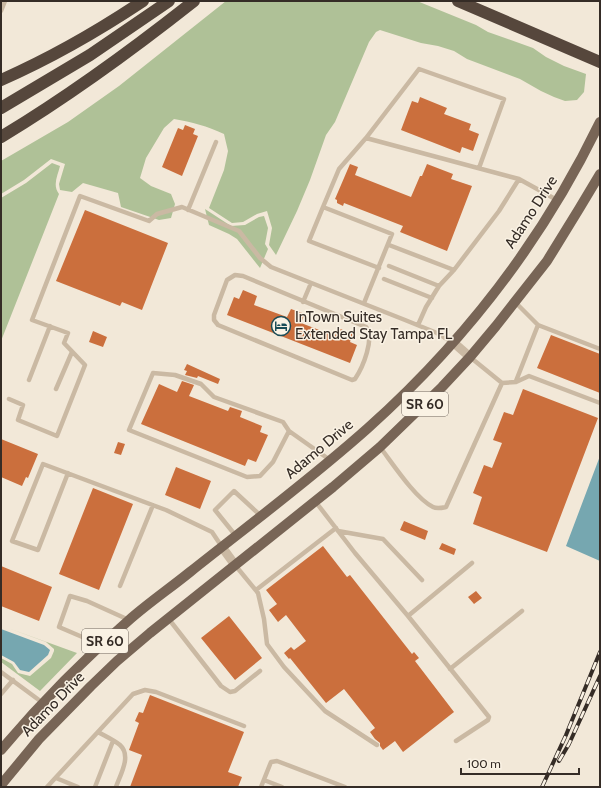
<svg xmlns="http://www.w3.org/2000/svg" width="601" height="788" font-family="Cabin,sans-serif">
<style>
.green{fill:#afc197}
.water{fill:#76a7b0}
.building{fill:#cb6f3d}
.lines{fill:none;stroke-linecap:round;stroke-linejoin:round}
.lane{stroke:#cab9a3;stroke-width:4.5}
.street{stroke:#cab9a3;stroke-width:9}
.primary{stroke:#786556;stroke-width:10}
.highway{stroke:#56473c;stroke-width:12}
.rail-casing{stroke:#352c26;stroke-width:4}
.rail{stroke:#faf2e4;stroke-width:2.5;stroke-dasharray:8;stroke-linecap:butt}
.labels{text-anchor:middle;dominant-baseline:central;stroke-width:3;stroke-linejoin:round;paint-order:stroke}
.shield{fill:#faf2e4;stroke:#70675f;stroke-width:1}
.shield-label{font-size:14px;font-weight:bold;fill:#352c26}
.street-label{font-size:15px;fill:#352c26;stroke:#faf2e4}
.poi-label{font-size:15px;fill:#352c26;stroke:#faf2e4;text-anchor:start}
</style>
<rect width="100%" height="100%" fill="#f2e8d8"/>
<path class="green" d="M226 1H417L476 25 488 32 533 48 546 57 564 66 586 74 584 92 577 100 565 101 554 97 541 91 520 79 467 59 454 51 438 46 421 43 380 30 376 32 369 42 335 122 326 135 310 180 297 211 276 255 269 245 272 228 267 211 257 214 243 222 232 223 209 208 224 170 228 151 224 134C207 126 192 122 174 119L164 128 146 158 140 178 151 186 171 194 175 204 171 218 159 220 121 207 118 193 83 183 72 192 60 190 59 184 65 164 51 159 24 180 1 194V161L68 122 119 86Z
M52 163 60 166C58 175 52 185 59 194L1 341V198L26 183Z
M205 209 231 226 245 225 259 217 264 216 268 228 265 244 268 249 260 268 237 239 229 234 209 225Z
M8 628 77 653 40 691 1 662V658L12 664 18 673 30 676 51 658 54 651V649L46 642Z"/>
<path class="water" d="M600 456V561L566 546Z
M1 629 44 645 50 650 48 655 29 672 20 670 14 662 1 655Z"/>
<path class="building" d="M420 97 447 108 444 114 471 124 469 130 479 134 473 151 462 147 460 153 401 130 412 101 418 103Z
M185 125 195 129 193 134 198 136 182 176 162 167 178 128 183 130Z
M350 164 358 167 355 175 411 197 420 176H422L427 164 453 174 451 179 472 186 447 251 400 232 403 226 344 203 343 206 337 203V200L335 199Z
M85 210 168 243 142 310 122 302 120 306 56 281Z
M243 290 257 296 254 305 287 317 291 309 305 314 301 323 335 336 338 328 353 334 350 342 357 345 350 363 227 315 234 297 239 299Z
M93 331 107 337 103 347 89 342Z
M551 335 600 354V393L537 368Z
M187 364 220 379 218 384 198 376 197 378 185 375 187 371 184 370Z
M182 381 194 385 189 396 228 411 230 407 242 411 240 417 262 426 260 432 268 435 256 462 248 459 245 466 141 424 159 384 177 392Z
M523 389 598 418 547 552 473 524 482 497 473 493 484 465 492 468 502 443 493 440 504 412 513 415Z
M1 439 38 454 28 478 26 477 22 486 1 477Z
M118 442 125 444 121 455 114 453Z
M176 467 211 481 200 509 165 495Z
M93 488 133 504 99 590 59 574Z
M404 521 428 531 425 540 400 530Z
M442 543 456 549 454 555 439 549Z
M323 546 347 577 350 575 412 654 414 652 419 658 415 661 454 712 403 752 395 741 383 750 380 746V743L375 739 370 732 375 728 344 689 326 703 290 658 289 659 284 653 291 647 294 650 306 641 286 615 278 622 269 610 277 604 266 590Z
M1 566 52 587 39 621 1 606Z
M476 591 482 598 474 604 468 597Z
M229 616 262 658 235 680 201 638Z
M150 695 244 732 228 772 242 777 238 787H130L142 755 129 750 139 723 135 721 139 712 143 713Z"/>
<g class="lines">
<path class="lane" d="M1 11 5 1
M366 138 419 69 504 99 479 168
M323 207 309 241 379 268
M188 210 216 142
M389 245 454 270
M389 266 439 286
M235 275 243 276 366 327C375 338 363 367 355 379L352 380 218 325 214 320V315L227 280Z
M384 279 432 298
M303 302 311 283
M515 302 538 325 600 349
M364 303 392 234 323 207 339 169 366 138 519 179
M418 325 426 307 439 286 454 270 499 211 519 179 557 200
M29 380 50 326
M516 381 538 325
M502 383 516 382 529 376 600 403
M56 389 72 352
M9 399 23 405 18 420 57 436 85 365 64 343 68 333 32 320 80 196 149 221 157 214 182 207 239 231 260 258 271 267 405 320 437 333 452 342
M289 431 283 422 214 397 201 384 175 375 153 373 129 430 247 477 260 476 273 462 289 431 330 460
M380 447C393 464 415 498 433 507 437 509 441 508 446 507L502 383 470 357
M68 473 38 550 12 541 43 464 166 510 212 532 222 547
M315 501 355 553 408 616 489 717 488 720 456 741
M338 531 383 539 422 580
M236 536 215 510 234 491 261 516
M235 565 258 593 264 619 267 644 284 667 325 711 377 745
M120 586 153 505
M256 590 336 528
M408 616 472 563
M168 618 221 686 230 692 235 691 260 671
M101 645 59 627 70 596 87 601 129 620
M450 669 522 611
M1 672 43 703
M1 694 13 680
M98 732C105 736 114 740 120 745 132 756 120 775 116 787
M56 778 78 787
M264 780 282 787
M47 787 133 694 145 690 156 692 244 726
M95 787 113 741
M261 787 271 762 277 761 345 787"/>
<path class="street" d="M454 343 470 357
M222 547 235 565"/>
<path class="primary" d="M1 750C40 704 82 661 128 621 147 604 169 589 190 572 249 525 311 479 368 428 464 342 544 238 600 122
M1 785 39 739 91 686 117 661 150 633 333 487 380 447 442 387 470 357 496 326 547 261 579 209 600 174"/>
<path class="highway" d="M458 1 600 62
M1 80C51 58 98 31 143 1
M1 108 90 55 169 1
M1 137C69 96 132 50 194 1"/>
<defs>
<path id="rail" d="M559 761 569 744 600 676
M542 787 566 735 600 652"/>
</defs>
<use href="#rail" class="rail-casing"/>
<use href="#rail" class="rail"/>
</g>
<defs>
<symbol id="hotel-ring" viewBox="-11 -11 22 22"><circle r="9.5" fill="#faf2e4" stroke="#1a4d58" stroke-width="1.5"/><path d="M-6-4.5h1.5V1H6V5H4.5V3h-9V5H-6ZM-4 0a1.8 1.8 0 1 1 3.6 0ZM.5 0V-2.5h3Q6-2.5 6 0Z" fill="#1a4d58"/></symbol>
</defs>
<g fill-rule="evenodd">
<use href="#hotel-ring" x="270" y="315" width="22" height="22"/>
</g>
<g class="labels">
<g class="shield">
<rect x="402" y="392" width="46" height="24" rx="3"/>
<rect x="82" y="629" width="46" height="24" rx="3"/>
</g>
<g class="shield-label">
<text x="425" y="404">SR 60</text>
<text x="105" y="641">SR 60</text>
</g>
<g class="street-label">
<text transform="translate(531 212) rotate(-57)">Adamo Drive</text>
<text transform="translate(319 449) rotate(-40)">Adamo Drive</text>
<text transform="translate(53 704) rotate(-46)">Adamo Drive</text>
</g>
<g class="poi-label">
<text x="295" y="317">InTown Suites<tspan x="295" dy="17">Extended Stay Tampa FL</tspan></text>
</g>
</g>
<rect width="601" height="788" fill="none" stroke="#352c26" stroke-width="4"/>
<path d="M461 768v6h118v-6" fill="none" stroke="#352c26" stroke-width="2"/>
<text x="467" y="768" font-size="12" fill="#352c26" stroke="#faf2e4" stroke-width="3" paint-order="stroke">100 m</text>
</svg>
